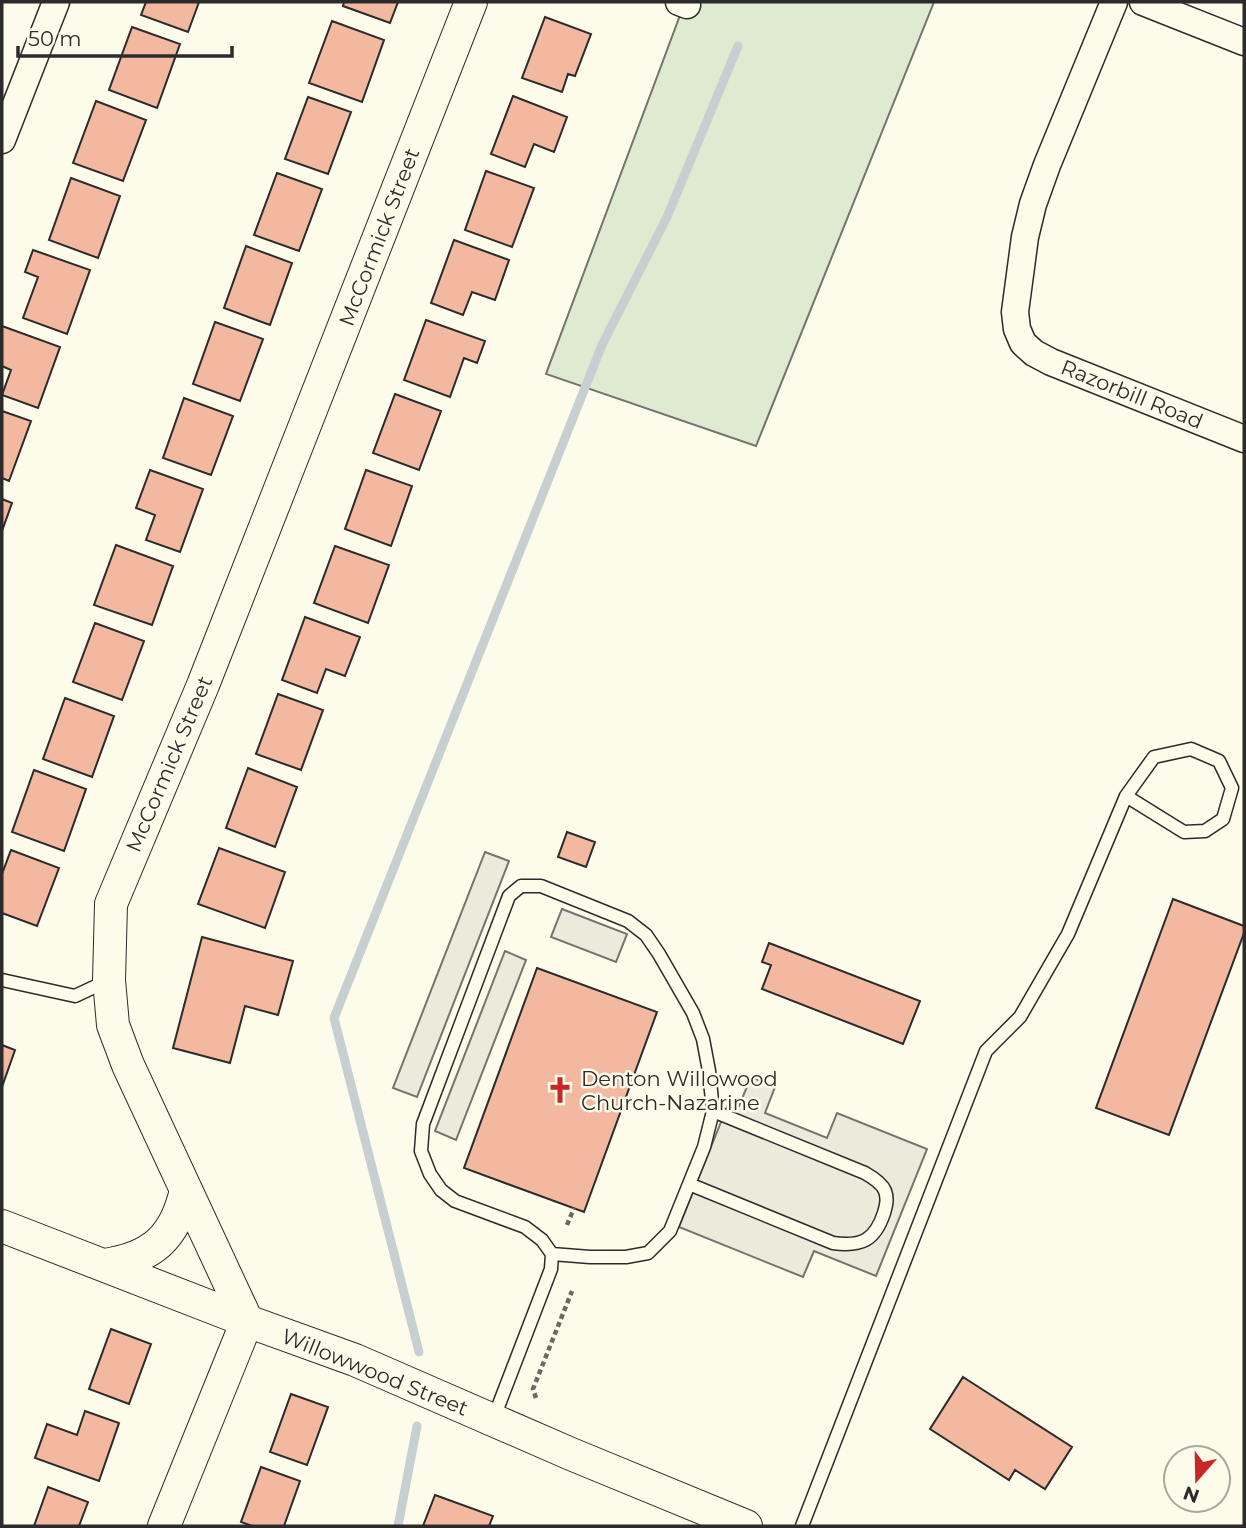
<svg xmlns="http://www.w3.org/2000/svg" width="1246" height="1528" font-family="Montserrat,sans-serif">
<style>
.green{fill:#deebd1;stroke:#74746e;stroke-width:2}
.parking{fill:#eceadb;stroke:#74746e;stroke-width:2}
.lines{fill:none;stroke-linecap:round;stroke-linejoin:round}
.stream{stroke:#c7d0d0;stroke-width:9}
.building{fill:#f2b8a0;stroke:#2b2b2b;stroke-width:2}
.service-casing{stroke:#2b2b2b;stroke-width:15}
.minor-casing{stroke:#2b2b2b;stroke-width:29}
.tertiary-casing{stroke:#2b2b2b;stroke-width:34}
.path{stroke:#6a6964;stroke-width:4.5;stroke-dasharray:5 3.5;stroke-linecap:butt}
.service{stroke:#fdfbea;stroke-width:12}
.minor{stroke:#fdfbea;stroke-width:26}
.tertiary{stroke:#fdfbea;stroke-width:32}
.labels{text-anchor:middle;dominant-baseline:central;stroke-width:5;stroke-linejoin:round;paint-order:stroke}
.street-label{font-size:21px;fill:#2b2b2b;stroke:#fdfbea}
.poi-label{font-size:21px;fill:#2b2b2b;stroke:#fdfbea;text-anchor:start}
</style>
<rect width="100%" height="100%" fill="#fdfbea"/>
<path class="green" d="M685 2H934L756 446 546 374Z"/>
<path class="parking" d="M485 852 509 861 417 1097 393 1088Z
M562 909 627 934 616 962 551 937Z
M505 951 526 960 456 1140 435 1131Z
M751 1077 775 1087 765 1113 827 1138 837 1113 927 1149 876 1276 814 1251 803 1277 679 1227 729 1102 739 1106Z"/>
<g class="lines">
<path class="stream" d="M419 1352 334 1018 602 345 667 217 738 46
M398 1526 417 1426"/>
</g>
<path class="building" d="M146 2H199L188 32 141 15Z
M344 2H398L390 23 343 6Z
M545 17 591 34 575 76 568 74 562 92 522 78Z
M332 21 384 40 362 102 309 83Z
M132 27 180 44 157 108 109 90Z
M513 96 567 117 554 152 534 144 525 167 491 154Z
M308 97 351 112 328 174 285 159Z
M96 101 146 120 123 181 73 163Z
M486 171 534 188 512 247 465 230Z
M277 173 322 189 299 251 254 235Z
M71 178 120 196 98 258 49 240Z
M454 240 509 260 495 300 472 292 463 315 431 303Z
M246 246 292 263 270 325 224 308Z
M33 250 90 270 67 334 23 318 38 277 25 272Z
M426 320 485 341 477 363 464 358 450 397 404 380Z
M215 322 263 339 240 401 193 384Z
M2 326 60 347 38 408 2 395 11 370 2 366Z
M395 394 441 411 419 470 373 453Z
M184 398 233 416 211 475 163 458Z
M2 411 31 421 9 481 2 478Z
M150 470 203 489 180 552 146 540 155 515 136 508Z
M366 470 412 486 391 546 345 529Z
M2 499 12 503 2 531Z
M116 545 173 566 152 625 94 605Z
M335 546 389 565 368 623 314 603Z
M305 617 360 637 345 676 326 669 317 693 282 680Z
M95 623 144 641 122 700 73 682Z
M278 694 323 710 301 770 256 754Z
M65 698 114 716 92 777 43 759Z
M248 768 297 787 275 847 226 828Z
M34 770 86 789 64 851 12 832Z
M567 832 595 842 586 867 558 857Z
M219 848 285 872 265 928 198 904Z
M11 850 59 868 37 926 2 913V874Z
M1173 899 1244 926V933L1169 1135 1096 1108Z
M202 937 293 961 278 1015 245 1006 230 1063 173 1048Z
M769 943 920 1001 903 1044 762 989 771 965 762 962Z
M537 968 657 1012 584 1212 464 1168Z
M2 1045 15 1050 2 1087Z
M111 1329 151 1344 129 1404 89 1389Z
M963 1377 1072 1447 1045 1489 1015 1470 1009 1480 930 1429Z
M291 1394 328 1407 307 1465 270 1452Z
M85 1411 119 1423 99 1481 35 1458 47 1424 77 1435Z
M261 1467 300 1481 284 1526H252L241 1522Z
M48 1487 88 1502 79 1526H34Z
M435 1495 493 1516 489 1526H423Z"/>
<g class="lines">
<defs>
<path id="service" d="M2 980 75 996 109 980
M689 1184 833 1243C862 1247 875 1240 884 1213 886 1206 888 1199 885 1191 882 1183 872 1177 865 1173L713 1111
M493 1420 551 1269 552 1254 542 1240 525 1227 455 1201 441 1190 430 1174 421 1151 423 1124 509 896 521 886H541L628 921 646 935 659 954 693 1013 703 1039 709 1071 713 1111 704 1147 670 1231 648 1253 626 1257H590L552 1254
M802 1526 986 1051 1020 1017 1068 934 1126 796 1154 757 1191 749 1219 761 1232 788 1223 819 1205 831 1184 832 1126 796"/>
<path id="minor" d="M679 2 687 5
M1114 2 1047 165 1033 204 1025 237 1015 312 1017 329 1023 343 1034 353 1051 362 1244 439
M1143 2 1244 42
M2 140 56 2"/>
<path id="tertiary" d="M2 1226 247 1321 355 1360 571 1454 746 1526
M104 1265C152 1258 175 1238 186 1190
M164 1526 247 1321 128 1065 113 1025 109 980 111 904 203 685 471 2"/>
</defs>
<use href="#service" class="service-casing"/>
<use href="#minor" class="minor-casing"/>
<use href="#tertiary" class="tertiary-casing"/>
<path class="path" d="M567 1225 574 1208
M536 1398 533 1389 572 1291"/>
<use href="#service" class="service"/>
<use href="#minor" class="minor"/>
<use href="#tertiary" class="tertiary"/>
</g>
<defs>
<symbol id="church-bare" viewBox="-9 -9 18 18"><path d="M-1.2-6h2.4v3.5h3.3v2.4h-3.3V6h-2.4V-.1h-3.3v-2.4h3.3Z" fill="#c62828" stroke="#fdfbea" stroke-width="2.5" paint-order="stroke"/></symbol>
</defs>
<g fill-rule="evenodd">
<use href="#church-bare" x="541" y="1071" width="38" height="38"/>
</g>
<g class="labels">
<g class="street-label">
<text transform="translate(379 237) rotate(-69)">McCormick Street</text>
<text transform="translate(1132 394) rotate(22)">Razorbill Road</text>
<text transform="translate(169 764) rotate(-67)">McCormick Street</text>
<text transform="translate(375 1372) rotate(22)">Willowwood Street</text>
</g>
<g class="poi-label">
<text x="581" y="1078">Denton Willowood<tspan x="581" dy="24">Church-Nazarine</tspan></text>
</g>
</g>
<rect width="1246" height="1528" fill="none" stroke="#2b2b2b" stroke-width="7"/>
<g transform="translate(1197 1479) rotate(200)"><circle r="33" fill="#fdfbea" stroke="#a9a89e" stroke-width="2"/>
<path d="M0-5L12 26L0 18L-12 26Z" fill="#c62828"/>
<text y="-10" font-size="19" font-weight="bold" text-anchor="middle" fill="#2b2b2b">N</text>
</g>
<path d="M18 46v10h214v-10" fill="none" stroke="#2b2b2b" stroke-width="3.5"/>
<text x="28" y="46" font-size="21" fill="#2b2b2b" stroke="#fdfbea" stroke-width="5" paint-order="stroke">50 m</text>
</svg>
